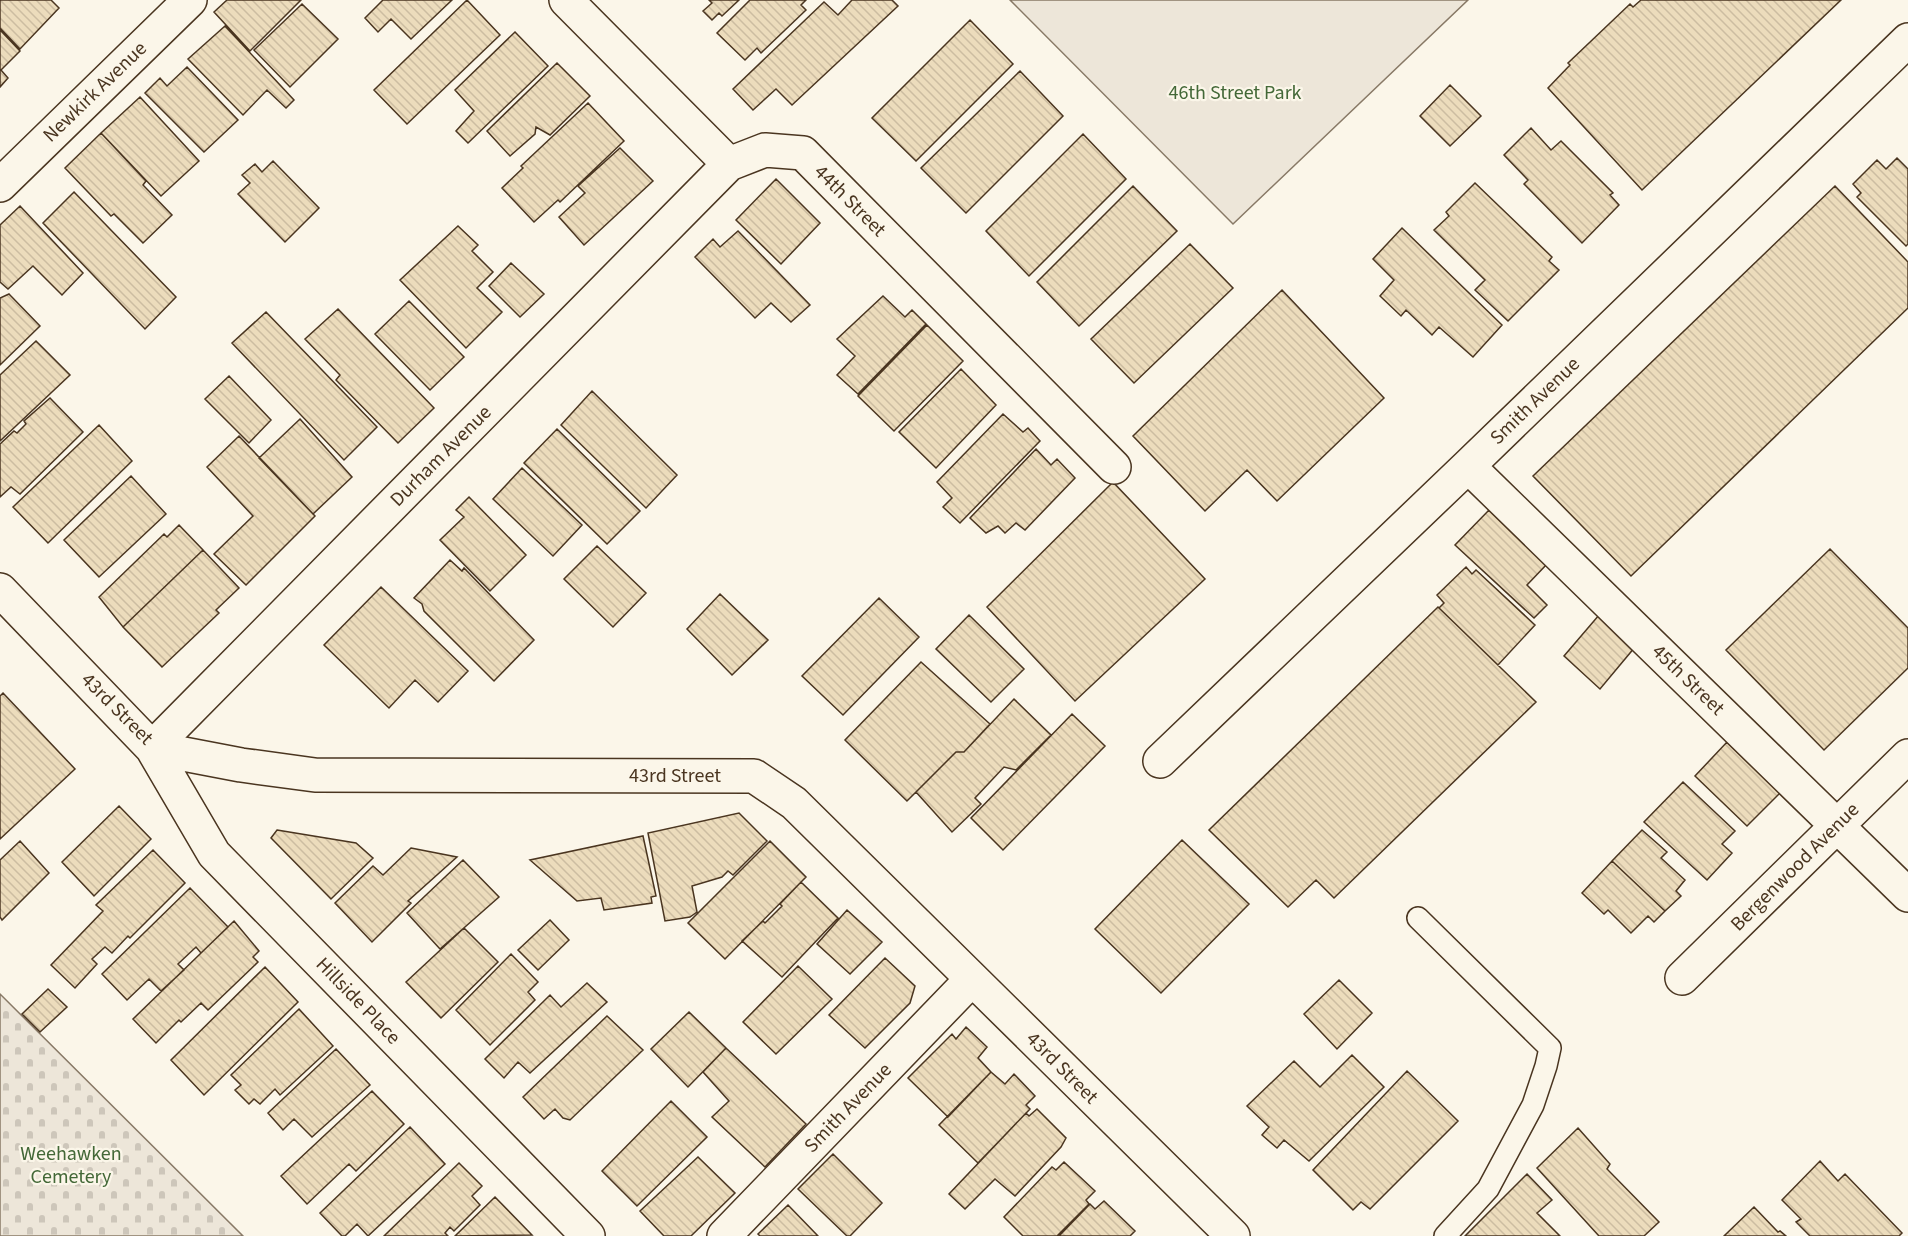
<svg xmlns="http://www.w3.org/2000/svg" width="1908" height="1236" font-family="'Source Sans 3',sans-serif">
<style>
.green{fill:#ede6d9;stroke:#887966;stroke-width:1.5}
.cemetery{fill:url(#cemetery-stones);stroke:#887966;stroke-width:1.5}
.building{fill:url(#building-back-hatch);stroke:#4a3520;stroke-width:1.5}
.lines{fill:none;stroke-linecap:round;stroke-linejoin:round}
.service-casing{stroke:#4a3520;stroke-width:24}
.minor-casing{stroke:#4a3520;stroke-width:36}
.service{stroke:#fbf6e9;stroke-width:21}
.minor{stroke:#fbf6e9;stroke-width:33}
.labels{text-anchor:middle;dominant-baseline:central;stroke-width:4.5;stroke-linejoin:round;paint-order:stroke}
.street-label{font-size:20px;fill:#4a3520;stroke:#fbf6e9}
.park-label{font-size:20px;fill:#436837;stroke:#fbf6e9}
</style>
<defs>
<pattern id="cemetery-stones" width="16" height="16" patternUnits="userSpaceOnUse" patternTransform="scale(1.5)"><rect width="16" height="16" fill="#ede6d9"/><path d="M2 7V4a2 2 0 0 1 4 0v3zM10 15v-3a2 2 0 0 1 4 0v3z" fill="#cdc6ba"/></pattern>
<pattern id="building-back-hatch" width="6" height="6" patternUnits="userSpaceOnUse" patternTransform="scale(1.5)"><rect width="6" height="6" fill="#ecdcbc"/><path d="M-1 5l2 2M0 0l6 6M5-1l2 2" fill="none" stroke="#ccbda1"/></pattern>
</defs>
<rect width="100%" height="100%" fill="#fbf6e9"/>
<path class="green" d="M1010 0H1468L1233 224Z"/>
<path class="cemetery" d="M0 994 243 1236H0Z"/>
<path class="building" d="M0 0H51L59 8 20 49 0 28Z
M227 0H301L250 51 214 12Z
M383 0H452L411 39 391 19 378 32 365 18Z
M467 0 500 35 407 124 374 90Z
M709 0H739L722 16 719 13 712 20 703 11 712 3Z
M750 0H806L801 5 806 10 761 53 757 48 745 60 717 33Z
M852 0H892L898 6 792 105 776 89 753 110 733 89 824 2 838 15Z
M1641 0H1841L1642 190 1548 88 1570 65 1568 63 1630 4 1633 7Z
M302 4 338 39 290 87 254 50Z
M970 20 1013 64 916 161 872 118Z
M225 26 294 100 286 108 267 90 243 115 188 59Z
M0 30 20 51 1 70 8 78 0 87Z
M515 32 548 66 468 143 456 131 474 111 455 90Z
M557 63 590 96 550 135 536 127 535 134 510 156 487 131Z
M187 67 238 120 204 152 145 93 160 78 167 86Z
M1020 71 1063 116 966 213 921 168Z
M1450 85 1481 116 1450 146 1420 116Z
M140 97 199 161 161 196 101 133Z
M588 103 624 141 560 202 558 200 534 222 502 188 523 168 521 166Z
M1531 128 1551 150 1561 141 1613 193 1610 195 1619 205 1582 243 1524 184 1528 180 1504 155Z
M101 133 146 181 143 185 172 215 143 243 114 214 111 216 65 168Z
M1083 134 1126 179 1029 276 986 231Z
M620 148 653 181 584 245 559 217 585 193 578 186Z
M1897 158 1908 169V244L1906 246 1857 197 1861 193 1853 184 1877 160 1886 169Z
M273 161 319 208 285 242 238 194 250 183 242 175 255 164 262 172Z
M776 179 820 223 781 264 736 220Z
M1475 183 1552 257 1549 261 1559 270 1508 321 1475 290 1485 280 1434 230 1449 216 1446 212Z
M1133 186 1177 231 1079 326 1037 282Z
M1835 186 1908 262V308L1631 576 1533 476Z
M74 192 176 297 145 329 43 223Z
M20 206 83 273 62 295 33 266 8 289 0 282V225Z
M458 226 478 245 472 251 493 272 477 288 502 312 466 348 400 280Z
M1402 228 1502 325 1473 357 1439 327 1432 335 1406 310 1401 316 1380 296 1394 280 1373 259Z
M738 231 810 305 791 322 771 303 755 318 695 257 713 239 720 247Z
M1190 244 1233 288 1134 383 1091 339Z
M511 263 544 294 520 317 489 286Z
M1282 290 1384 398 1277 501 1247 470 1205 511 1133 436Z
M9 294 40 326 0 365V298Z
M883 296 905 317 912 310 926 324 858 394 837 375 855 356 837 339Z
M409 301 464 357 430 390 375 334Z
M338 309 434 408 398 443 336 380 340 375 305 339Z
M266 312 377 427 344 460 232 343Z
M927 325 963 361 894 431 858 396Z
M36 341 70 375 0 441V375Z
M961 369 996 405 936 468 899 432Z
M229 376 271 420 249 443 205 399Z
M592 391 677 475 646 508 561 425Z
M50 398 83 432 20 494 11 487 0 497V444L14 431 17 433 26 424 24 421Z
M1003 414 1023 432 1028 428 1040 441 960 523 943 507 952 498 937 482Z
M300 419 352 477 313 514 259 458Z
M99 425 132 461 48 543 13 507Z
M557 429 640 511 607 544 524 463Z
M239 436 315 516 246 585 214 554 253 516 207 467Z
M1036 449 1051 465 1057 459 1075 478 1025 530 1016 523 1005 533 998 526 986 533 970 518Z
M522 468 582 525 553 556 493 499Z
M131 476 166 514 99 577 64 540Z
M1113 482 1205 579 1075 701 987 607Z
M469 497 526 555 490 591 440 540 464 517 456 510Z
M1489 510 1547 564 1527 585 1547 605 1534 618 1455 545Z
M179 525 203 550 123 627 99 597 164 534 167 537Z
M597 546 646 593 613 627 564 579Z
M1830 549 1908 628V668L1824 750 1726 650Z
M203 550 239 588 216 610 219 613 162 667 123 627Z
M450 560 462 571 464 568 534 640 494 681 424 611 422 604 414 598Z
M1466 567 1472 574 1476 570 1535 625 1498 665 1439 608 1444 603 1437 595Z
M381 587 468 671 438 702 415 680 389 708 324 645Z
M720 594 768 640 732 675 687 629Z
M879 598 919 637 843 715 802 676Z
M1438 607 1536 702 1334 898 1316 880 1288 907 1209 830Z
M969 615 1024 669 991 702 936 649Z
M1599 615 1635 647 1600 689 1564 656Z
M921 662 990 724 964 752H956L907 801 845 740Z
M3 693 75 769 0 839V696Z
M1014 699 1051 735 1016 770 1004 767 975 798 981 804 952 832 916 792 956 752H964Z
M1072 714 1105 746 1003 850 971 818Z
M1727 742 1780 793 1747 826 1695 776Z
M1683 782 1735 831 1722 844 1732 853 1707 880 1644 822Z
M119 806 151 839 94 896 62 862Z
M739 813 767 841 733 875 728 871 722 877 692 886 697 912 690 917 665 921 648 833Z
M277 830 356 843 373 858 331 899 271 838Z
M1642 830 1667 852 1661 858 1685 880 1676 891 1681 896 1665 911 1612 861Z
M643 836 656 896 651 897 652 903 604 910 601 898 577 901 530 860Z
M1182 840 1249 904 1161 993 1095 929Z
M20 841 49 873 2 920 0 917V860Z
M770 841 806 877 725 959 688 923Z
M411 848 457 857 408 901 411 903 372 942 335 903 373 866 383 875Z
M153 850 185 883 130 938 128 936 112 953 105 947 92 959 97 964 75 988 51 965 103 911 96 905Z
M463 860 499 897 440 949 407 913Z
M1612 861 1665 911 1654 922 1648 916 1631 933 1608 910 1604 914 1582 893Z
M801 882 838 918 782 977 742 941 763 921 765 923 782 906 780 904Z
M190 888 228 927 201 953 196 947 178 964 184 970 161 991 149 979 127 1000 102 974Z
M847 910 882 942 850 974 817 944Z
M550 920 569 940 538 970 518 950Z
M234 921 259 951 253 957 258 962 208 1010 201 1003 181 1022 179 1020 156 1043 133 1019Z
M464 928 498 962 441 1018 406 982Z
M511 954 538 982 528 992 535 1000 490 1045 456 1010Z
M885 958 915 986 910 1003 865 1048 829 1015Z
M798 966 832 999 776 1054 743 1022Z
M265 967 298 1002 204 1095 171 1060Z
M1339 980 1372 1013 1337 1049 1304 1014Z
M587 983 607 1002 530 1073 518 1062 504 1078 485 1059 550 995 561 1007Z
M48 989 67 1007 40 1032 22 1014Z
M299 1009 333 1046 280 1095 275 1089 260 1104 254 1099 249 1104 235 1090 241 1085 231 1075Z
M689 1012 726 1048 688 1087 651 1049Z
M607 1016 643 1050 570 1120 563 1118 555 1109 544 1119 523 1097Z
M966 1027 987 1047 978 1058 991 1072 948 1117 908 1078 952 1034 956 1039Z
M726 1048 806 1124 765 1167 712 1117 729 1101 703 1072Z
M336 1049 370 1085 312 1137 294 1119 283 1130 268 1113Z
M1352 1055 1384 1087 1309 1161 1284 1140 1277 1148 1262 1135 1269 1127 1247 1106 1294 1061 1320 1087Z
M1407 1071 1458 1121 1370 1209 1361 1202 1353 1210 1313 1170Z
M991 1072 1005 1084 1014 1074 1035 1096 1026 1105 1030 1109 978 1163 939 1125Z
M372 1091 404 1124 356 1171 349 1164 307 1204 281 1176Z
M671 1101 707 1137 637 1206 602 1171Z
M1037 1109 1066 1138 1061 1147 1015 1196 995 1179 965 1209 949 1194 1026 1113 1029 1116Z
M410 1127 445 1164 368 1236 357 1224 345 1236H342L320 1213Z
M1578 1128 1610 1164 1607 1169 1659 1222 1644 1236H1599L1537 1168Z
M833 1154 882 1203 850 1236H847L798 1189Z
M698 1157 735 1193 691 1236H664L640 1211Z
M1820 1161 1838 1181 1845 1174 1902 1233 1899 1236H1810L1796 1222 1801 1219 1782 1200Z
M1064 1162 1095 1191 1086 1200 1089 1204 1057 1236H1023L1004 1217 1052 1167 1056 1170Z
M459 1163 482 1186 472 1196 480 1205 454 1231 450 1227 445 1233 448 1236H384Z
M1527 1174 1552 1200 1537 1213 1560 1236H1465Z
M495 1197 532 1235 455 1236Z
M1104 1201 1135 1231 1130 1236H1059L1090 1204 1095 1209Z
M788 1205 818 1236H760L758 1234Z
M1754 1207 1778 1232 1780 1231 1786 1236H1724Z"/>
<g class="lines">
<defs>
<path id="service" d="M1418 918 1550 1048 1546 1066 1533 1105 1488 1189 1445 1236"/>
<path id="minor" d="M566 0 729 164
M0 185 190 0
M1468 466 1908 895
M0 590 152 748 214 854 588 1236
M152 748 729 164 765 150 803 153 1114 467
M152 748 241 765 315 775 754 776 794 803 1233 1236
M1160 761 1468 466 1908 40
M1682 978 1908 756
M724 1236 972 979"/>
</defs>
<use href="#service" class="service-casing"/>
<use href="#minor" class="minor-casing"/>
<use href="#service" class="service"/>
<use href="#minor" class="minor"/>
</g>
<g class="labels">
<g class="street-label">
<text transform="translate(95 92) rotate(-44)">Newkirk Avenue</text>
<text transform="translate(850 201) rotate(45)">44th Street</text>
<text transform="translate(1535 401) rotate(-44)">Smith Avenue</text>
<text transform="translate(441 456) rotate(-45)">Durham Avenue</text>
<text transform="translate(1688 680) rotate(44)">45th Street</text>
<text transform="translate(117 709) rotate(45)">43rd Street</text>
<text x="675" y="776">43rd Street</text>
<text transform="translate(1795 867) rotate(-45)">Bergenwood Avenue</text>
<text transform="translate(358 1001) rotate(46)">Hillside Place</text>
<text transform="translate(1062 1068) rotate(45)">43rd Street</text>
<text transform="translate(848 1108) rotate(-46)">Smith Avenue</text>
</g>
<g class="park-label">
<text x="1235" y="93">46th Street Park</text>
<text x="71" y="1154">Weehawken<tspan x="71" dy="23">Cemetery</tspan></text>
</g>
</g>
</svg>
